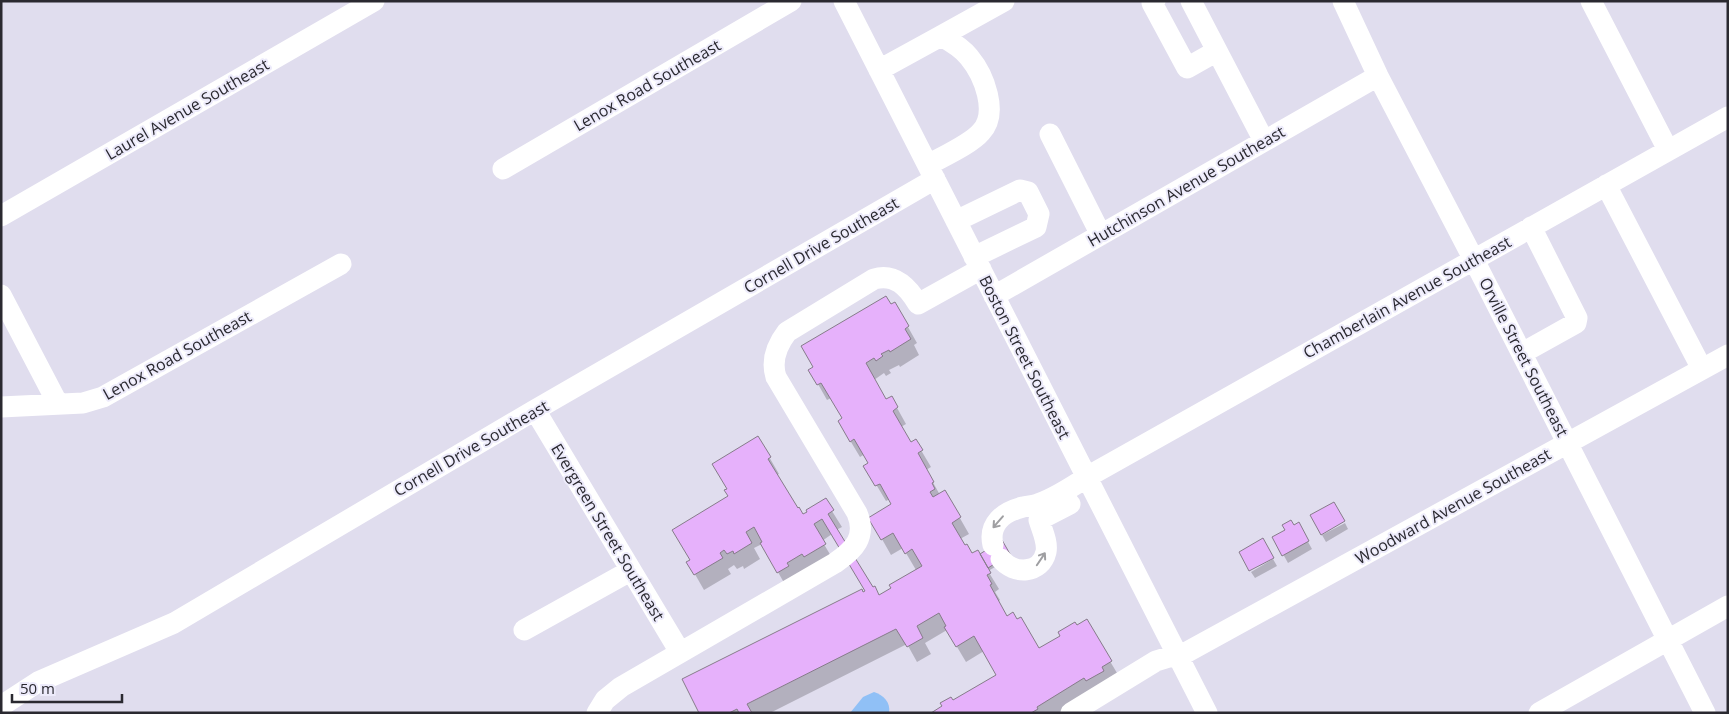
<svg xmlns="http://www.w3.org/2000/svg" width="1729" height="714" font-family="'Open Sans',sans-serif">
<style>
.water{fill:#90c0f6}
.shadow{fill:#0003}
.building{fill:#e6b1fb;stroke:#867c8a}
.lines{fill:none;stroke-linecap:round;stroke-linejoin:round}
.minor{stroke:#fff;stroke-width:21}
.oneway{stroke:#9f9fa2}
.labels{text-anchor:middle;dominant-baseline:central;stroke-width:4;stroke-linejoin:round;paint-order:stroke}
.street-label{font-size:16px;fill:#2a2930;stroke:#edebfb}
</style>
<rect width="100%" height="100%" fill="#e0ddee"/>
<path class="water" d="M874 692C883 695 891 702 889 713H850L863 697Z"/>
<path class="shadow" d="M895 304 917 343 914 345 919 355 900 367 899 365 889 370 891 373 886 376 884 373 874 380 886 400 891 397 906 424 901 427 910 443 915 440 931 467 926 470 940 495 945 492 969 534 960 539 972 555 1011 558 988 571 999 589 995 592 1000 600 998 602 1007 617 1039 650 1086 621 1120 678 1062 713H933L998 675 984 651 966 662 947 630 925 643 931 654 917 662 907 644 770 713H701L867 592 832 534 822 541 834 561 787 588 762 544 754 548 760 559 744 569 743 566 737 569 734 565 728 569 731 574 704 590 688 562 691 560 730 497 758 438 779 474 777 475 803 516 825 500 842 527 836 530 879 596 892 589 916 570 903 548 891 555 870 518 893 505 890 499 886 501 865 466 870 463 865 454 860 457 839 422 844 419 831 398 827 400 810 370Z
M1345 523 1348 529 1326 542 1322 535Z
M1298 524 1312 549 1288 563 1274 538Z
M1273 559 1277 566 1255 578 1251 572Z"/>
<path class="building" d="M886 296 891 304 895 302 909 326 905 329 911 339 890 352 889 350 881 354 883 356 876 361 874 358 866 363 886 399 892 396 898 407 893 411 911 442 916 439 923 450 918 453 934 482 932 483 935 489 930 492 933 497 945 490 961 517 952 523 965 545 967 544 972 553 978 550 991 573 987 575 992 584 990 585 1007 616 1013 612 1017 619 1021 617 1039 648 1060 636 1058 632 1075 622 1077 625 1087 619 1112 661 1102 667 1104 671 1086 681 1084 678 1037 707 1038 709 1031 713H931L942 706 940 703 951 697 953 700 996 675 974 636 956 647 944 627 946 626 939 613 917 626 923 638 907 647 896 629 747 704 752 713H739L737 709 729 713H699L682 679 862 589 863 592 865 591 822 519 814 524 826 544 804 557 802 554 787 563 789 566 777 573 760 543 762 542 754 527 746 532 752 543 734 554 733 551 727 554 724 550 720 553 723 558 694 575 686 562 690 560 672 530 728 496 724 490 727 489 712 464 758 436 771 457 768 459 798 508 799 507 803 514 807 512 806 510 826 498 834 510 828 514 873 587 875 586 879 595 891 588 889 585 922 566 912 549 905 554 893 533 881 540 868 518 891 504 880 484 875 486 863 466 868 463 854 439 850 442 838 421 842 418 821 383 817 385 808 370 813 367 801 346Z
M1334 502 1345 521 1321 535 1310 515Z
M1291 520 1294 525 1299 522 1309 541 1282 556 1272 537 1285 530 1282 525Z
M1263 538 1274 558 1249 571 1239 552Z
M1002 540 1010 554 988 568 980 554Z"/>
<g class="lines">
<path class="minor" d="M844 1 1207 713
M1155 1 1152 3 1187 68 1217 51
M1191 1 1264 141
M1343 1 1378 76 1474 260 1705 713
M1591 1 1668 150
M941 36 1004 1
M879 70 941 36C952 42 962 48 969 57 984 75 999 113 981 132 971 144 942 157 928 165
M1050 134 1101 235
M503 169 791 1
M1606 185 1702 369
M1 216 374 1
M956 221 1020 190 1028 192 1039 214 1036 227 974 257
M1 295 58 404
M994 296 1378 76
M1522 353 1576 323 1577 318 1531 227
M1 407 83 403 103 397 341 264
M535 410 680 652
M993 545C988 524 1003 512 1023 507 1028 506 1033 506 1038 504 1055 498 1072 487 1087 477L1728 117
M1001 559C1014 575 1041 574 1046 552 1048 542 1042 530 1039 520L1070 504
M524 630 630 571
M1 706 38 682 174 623 535 410 935 179
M597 713 605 700 621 687 835 563C854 550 867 537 857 513L776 377C771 361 777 345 787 332L874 279C895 273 908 287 918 304L981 269
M1071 713 1156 661 1169 657H1178L1728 355
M1539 713 1728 606"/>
</g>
<defs><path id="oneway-shaft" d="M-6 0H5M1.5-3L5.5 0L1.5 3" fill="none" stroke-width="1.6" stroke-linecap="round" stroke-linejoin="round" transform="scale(1.25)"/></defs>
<g class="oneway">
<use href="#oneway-shaft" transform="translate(998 522) rotate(131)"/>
<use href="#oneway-shaft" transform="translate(1041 559) rotate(-56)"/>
</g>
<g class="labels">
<g class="street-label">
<text transform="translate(647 85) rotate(-30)">Lenox Road Southeast</text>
<text transform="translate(187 109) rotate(-30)">Laurel Avenue Southeast</text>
<text transform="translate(1186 186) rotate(-30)">Hutchinson Avenue Southeast</text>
<text transform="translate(821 245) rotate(-30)">Cornell Drive Southeast</text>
<text transform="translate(1407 297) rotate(-29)">Chamberlain Avenue Southeast</text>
<text transform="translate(177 355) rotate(-29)">Lenox Road Southeast</text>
<text transform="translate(1025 357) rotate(63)">Boston Street Southeast</text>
<text transform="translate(1524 357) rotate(63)">Orville Street Southeast</text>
<text transform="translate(471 448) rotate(-30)">Cornell Drive Southeast</text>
<text transform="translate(1453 506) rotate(-29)">Woodward Avenue Southeast</text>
<text transform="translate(608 532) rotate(59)">Evergreen Street Southeast</text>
</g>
</g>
<rect width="1729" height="714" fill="none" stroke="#2a2930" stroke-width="5"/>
<path d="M12 694v8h110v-8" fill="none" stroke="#2a2930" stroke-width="2.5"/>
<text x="20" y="694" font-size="15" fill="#2a2930" stroke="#edebfb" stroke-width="4" paint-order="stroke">50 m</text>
</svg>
